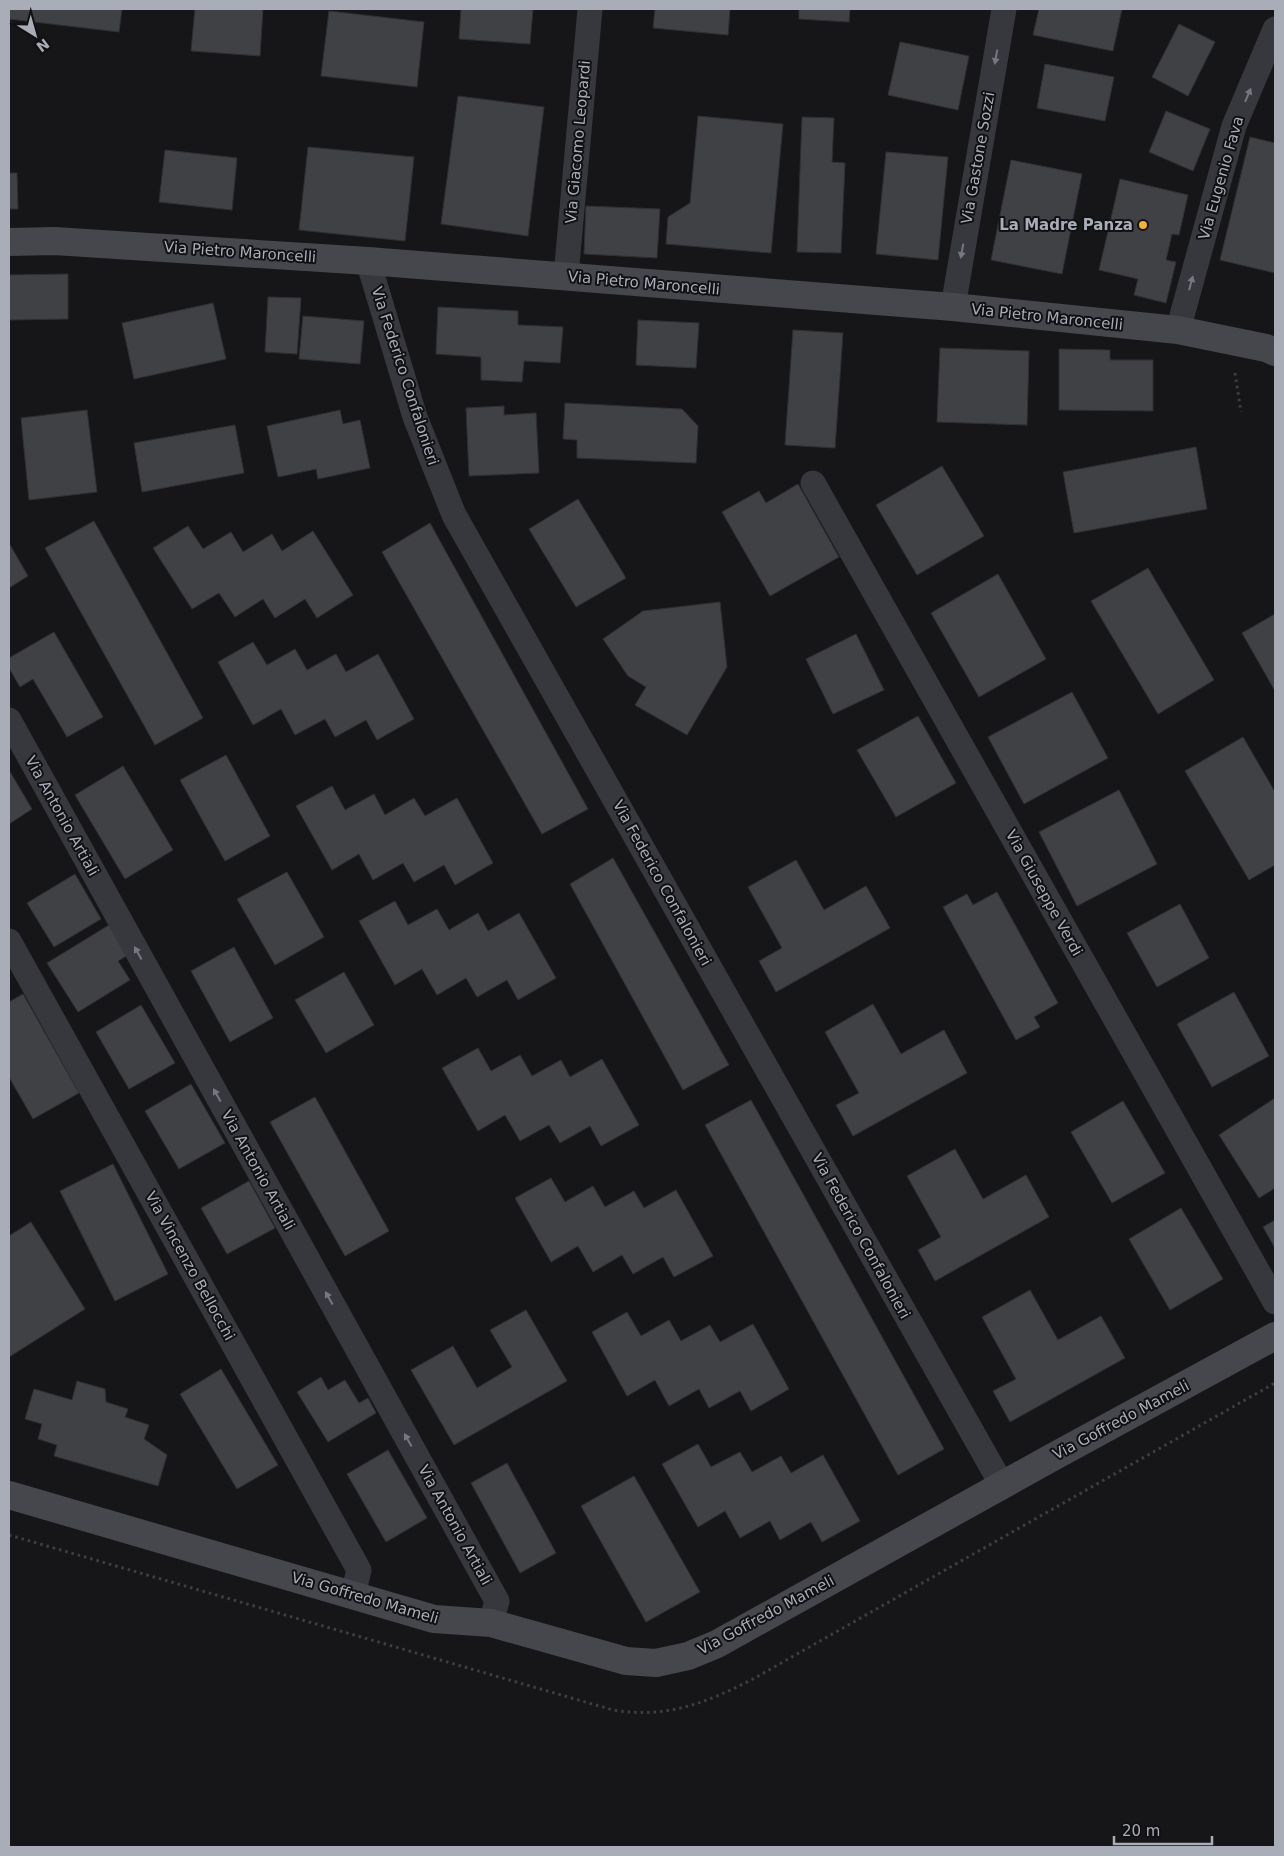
<svg xmlns="http://www.w3.org/2000/svg" width="1284" height="1856" font-family="'DejaVu Sans',sans-serif">
<style>
.building{fill:#404145;stroke:#303034}
.lines{fill:none;stroke-linecap:round;stroke-linejoin:round}
.path{stroke:#3d3f44;stroke-width:3;stroke-dasharray:2.5 4;stroke-linecap:butt}
.street{stroke:#37383d;stroke-width:25}
.secondary{stroke:#45474d;stroke-width:28}
.oneway{fill:#757881}
.poi-dot{fill:#f2b134;stroke:#111113;stroke-width:2}
.labels{text-anchor:middle;dominant-baseline:central;stroke-width:4;stroke-linejoin:round;paint-order:stroke}
.street-label{font-size:15px;fill:#a8adb8;stroke:#111113}
.poi-label{font-size:15px;font-weight:bold;fill:#a8adb8;stroke:#111113;text-anchor:end}
</style>
<rect width="100%" height="100%" fill="#161618"/>
<path class="building" d="M9 9H122L119 32 9 19Z
M195 9H263L260 56 191 51Z
M461 9H533L530 44 459 39Z
M655 9H730L728 35 653 28Z
M799 9H850L849 22 799 19Z
M1039 9H1122L1113 51 1033 35Z
M329 11 424 22 417 87 321 76Z
M1179 24 1215 42 1188 96 1152 77Z
M900 42 969 56 958 110 888 95Z
M1045 64 1114 77 1105 121 1037 108Z
M458 96 544 107 528 236 441 224Z
M1166 111 1210 129 1193 171 1149 152Z
M698 116 783 124 771 253 666 244 668 217 690 203Z
M802 117 834 118 832 162 845 163 841 253 797 252Z
M1250 137 1275 143V273L1220 260Z
M308 147 414 157 405 241 299 230Z
M165 150 237 158 232 210 159 202Z
M886 152 948 157 938 260 876 254Z
M1011 160 1082 174 1062 274 991 260Z
M9 173H17L18 209H9Z
M1120 179 1188 195 1179 235 1172 234 1166 260 1176 262 1166 303 1134 295 1138 279 1099 270Z
M586 206 660 209 657 258 584 254Z
M68 274V319L9 320V275Z
M268 297 301 298 297 354 265 352Z
M213 303 226 359 134 379 122 323Z
M438 307 518 311V325L563 327 560 363 524 361 522 382 481 380V357L436 354Z
M303 316 364 321 360 364 299 359Z
M638 320 699 323 696 368 636 365Z
M793 330 843 333 835 448 785 445Z
M940 348 1029 351 1027 425 937 422Z
M1059 349 1110 350V360H1153V411L1059 410Z
M565 403 682 409 698 426 696 463 577 458V440L563 439Z
M504 406V415L536 413 539 473 469 476 466 408Z
M87 410 97 492 29 500 21 418Z
M340 410 343 424 360 420 370 468 318 479 316 469 278 477 267 426Z
M235 425 244 473 142 492 134 443Z
M1196 447 1207 509 1074 533 1063 472Z
M942 466 984 536 917 575 876 505Z
M798 484 839 557 770 596 722 512 759 491 766 503Z
M578 499 626 578 576 607 529 529Z
M94 521 203 718 155 745 45 548Z
M430 523 588 809 542 834 382 552Z
M188 526 203 549 231 532 243 552 272 534 282 551 313 531 353 595 317 618 305 599 275 618 263 599 235 617 219 593 192 609 153 548Z
M9 543 28 576 9 588Z
M1148 568 1214 680 1158 714 1091 601Z
M998 574 1046 659 979 697 931 613Z
M720 602 727 667 687 735 635 705 646 687 628 676 603 639 643 611Z
M1275 614V691L1242 633Z
M54 632 103 717 67 737 33 679 20 687 9 668V658Z
M856 634 884 690 833 714 806 659Z
M253 642 267 665 295 649 307 670 336 654 346 672 378 654 414 719 377 740 366 720 335 737 325 719 295 735 281 709 253 725 218 662Z
M1072 692 1108 758 1024 804 988 737Z
M918 716 956 783 896 817 857 750Z
M1243 737 1275 792V865L1249 880 1185 771Z
M226 755 270 836 225 861 180 780Z
M123 766 173 850 125 879 75 795Z
M9 770 32 809 9 824Z
M332 786 345 810 374 794 385 815 414 798 425 816 457 798 493 863 455 885 444 865 414 882 403 863 373 880 359 854 332 870 296 806Z
M1119 790 1157 864 1077 906 1039 832Z
M613 858 729 1065 683 1090 570 884Z
M796 860 824 910 866 886 890 928 776 992 759 961 782 948 748 887Z
M287 872 324 937 275 965 237 899Z
M75 874 101 919 54 947 27 903Z
M997 892 1058 1003 1034 1017 1040 1027 1016 1040 943 907 967 894 973 905Z
M395 901 408 925 437 909 449 930 478 913 488 931 519 913 556 978 518 1000 507 980 477 997 466 978 437 995 422 969 395 985 359 921Z
M1180 904 1209 958 1157 987 1127 933Z
M109 925 128 955 118 961 130 980 78 1012 47 963Z
M234 947 273 1018 230 1042 191 971Z
M344 972 374 1025 326 1053 295 1000Z
M1234 992 1269 1056 1212 1087 1177 1024Z
M23 994 79 1093 33 1119 9 1077V1002Z
M873 1004 901 1054 944 1030 967 1073 853 1136 836 1105 859 1093 825 1032Z
M141 1005 175 1063 129 1089 96 1032Z
M478 1048 491 1071 520 1055 532 1076 561 1060 570 1077 602 1059 639 1125 601 1146 590 1126 560 1143 549 1125 520 1141 505 1115 478 1131 442 1068Z
M191 1084 225 1143 179 1169 145 1111Z
M315 1097 389 1231 345 1256 270 1122Z
M1275 1098V1188L1259 1198 1219 1135Z
M751 1100 944 1449 898 1475 705 1125Z
M1123 1101 1165 1173 1112 1203 1071 1132Z
M955 1149 983 1199 1026 1175 1049 1217 935 1281 918 1250 941 1237 907 1176Z
M113 1164 168 1274 115 1301 60 1191Z
M551 1178 565 1202 593 1186 605 1207 634 1191 644 1208 676 1190 713 1256 674 1277 663 1257 633 1274 622 1255 593 1272 578 1246 551 1262 515 1198Z
M249 1181 275 1228 227 1254 201 1208Z
M1181 1208 1223 1279 1170 1310 1129 1239Z
M1275 1220V1248L1263 1227Z
M31 1222 85 1309 9 1357V1236Z
M1030 1290 1058 1340 1101 1316 1125 1358 1010 1422 993 1391 1016 1379 982 1317Z
M526 1310 567 1381 454 1445 411 1370 453 1346 477 1388 512 1367 490 1330Z
M627 1312 641 1336 669 1320 681 1341 710 1325 720 1342 753 1324 789 1389 751 1411 740 1391 709 1408 699 1389 669 1406 655 1380 627 1396 592 1332Z
M221 1369 278 1465 237 1489 180 1394Z
M321 1377 328 1390 345 1380 359 1403 368 1398 376 1413 328 1442 297 1392Z
M77 1381 105 1389 106 1402 128 1409 125 1417 149 1425 144 1439 167 1455 158 1486 54 1456 57 1445 38 1439 42 1424 25 1419 34 1389 72 1400Z
M698 1444 711 1467 740 1452 752 1472 781 1456 791 1473 823 1455 860 1521 822 1542 811 1522 780 1540 770 1521 740 1538 725 1511 698 1527 662 1464Z
M388 1450 427 1518 386 1542 347 1474Z
M507 1463 556 1553 520 1573 471 1483Z
M634 1476 700 1592 646 1622 581 1506Z"/>
<g class="lines">
<path class="path" d="M1235 373 1241 412
M9 1535 613 1710C666 1719 706 1703 753 1679L1275 1383"/>
<path class="street" d="M368 261 415 417 454 515 1002 1485
M566 276 590 9
M953 307 1004 9
M1178 330 1234 126 1275 29
M813 483 1275 1302
M9 720 497 1601 491 1623
M9 941 359 1570 353 1595"/>
<path class="secondary" d="M9 242 54 241 368 261 953 307 1178 330 1266 348 1275 352
M9 1495 434 1619 491 1623 626 1661 656 1663 688 1656 717 1644 1051 1458 1275 1336"/>
</g>
<defs><path id="oneway-solid" d="M-6-.8H1V-3.2L6.5 0L1 3.2V.8H-6Z" transform="scale(1.25)"/></defs>
<g class="oneway">
<use href="#oneway-solid" transform="translate(996 57) rotate(100)"/>
<use href="#oneway-solid" transform="translate(1248 95) rotate(-67)"/>
<use href="#oneway-solid" transform="translate(962 251) rotate(100)"/>
<use href="#oneway-solid" transform="translate(1191 283) rotate(-75)"/>
<use href="#oneway-solid" transform="translate(138 953) rotate(-119)"/>
<use href="#oneway-solid" transform="translate(217 1095) rotate(-119)"/>
<use href="#oneway-solid" transform="translate(329 1298) rotate(-119)"/>
<use href="#oneway-solid" transform="translate(408 1440) rotate(-119)"/>
</g>
<circle class="poi-dot" cx="1143" cy="225" r="5"/>
<g class="labels">
<g class="street-label">
<text transform="translate(578 142) rotate(-85)">Via Giacomo Leopardi</text>
<text transform="translate(978 158) rotate(-80)">Via Gastone Sozzi</text>
<text transform="translate(1221 178) rotate(-74)">Via Eugenio Fava</text>
<text transform="translate(240 252) rotate(4)">Via Pietro Maroncelli</text>
<text transform="translate(644 283) rotate(5)">Via Pietro Maroncelli</text>
<text transform="translate(1047 317) rotate(6)">Via Pietro Maroncelli</text>
<text transform="translate(405 376) rotate(72)">Via Federico Confalonieri</text>
<text transform="translate(62 816) rotate(61)">Via Antonio Artiali</text>
<text transform="translate(662 883) rotate(61)">Via Federico Confalonieri</text>
<text transform="translate(1044 893) rotate(61)">Via Giuseppe Verdi</text>
<text transform="translate(258 1170) rotate(61)">Via Antonio Artiali</text>
<text transform="translate(861 1236) rotate(61)">Via Federico Confalonieri</text>
<text transform="translate(190 1266) rotate(61)">Via Vincenzo Bellocchi</text>
<text transform="translate(1121 1420) rotate(-28)">Via Goffredo Mameli</text>
<text transform="translate(455 1525) rotate(61)">Via Antonio Artiali</text>
<text transform="translate(365 1598) rotate(16)">Via Goffredo Mameli</text>
<text transform="translate(766 1615) rotate(-28)">Via Goffredo Mameli</text>
</g>
<g class="poi-label">
<text x="1133" y="225">La Madre Panza</text>
</g>
</g>
<rect width="1284" height="1856" fill="none" stroke="#a8adb8" stroke-width="20"/>
<g transform="translate(35 35) rotate(143)" stroke="#111113" stroke-width="4" paint-order="stroke">
<path d="M0-4L9 19L0 12L-9 19Z" fill="#a8adb8"/>
<text y="-8" font-size="14" font-weight="bold" text-anchor="middle" fill="#a8adb8">N</text>
</g>
<path d="M1114 1836v8h98v-8" fill="none" stroke="#a8adb8" stroke-width="2.5"/>
<text x="1122" y="1836" font-size="15" fill="#a8adb8" stroke="#111113" stroke-width="4" paint-order="stroke">20 m</text>
</svg>
